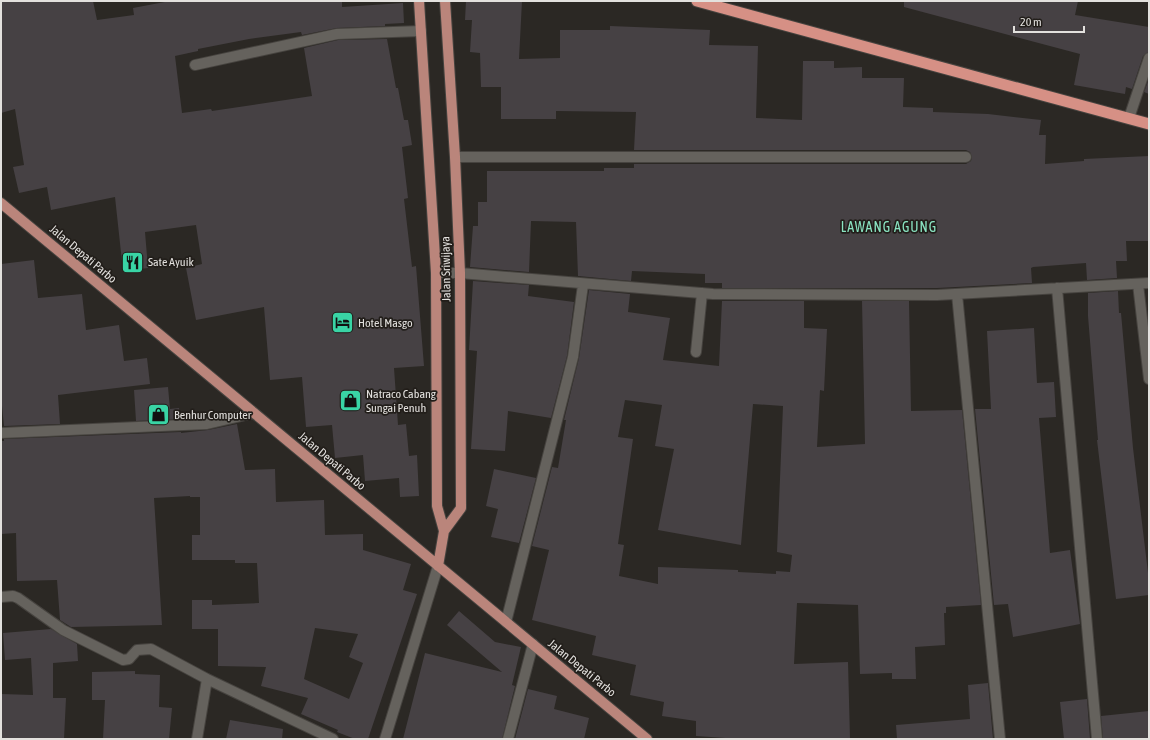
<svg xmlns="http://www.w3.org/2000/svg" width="1150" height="740" font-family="'Asap Condensed',sans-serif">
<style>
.building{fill:#464144;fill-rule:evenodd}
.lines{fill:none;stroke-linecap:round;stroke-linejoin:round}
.service-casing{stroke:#46433f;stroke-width:12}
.minor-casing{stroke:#46433f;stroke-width:12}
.primary-casing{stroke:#46433f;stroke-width:12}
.trunk-casing{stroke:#46433f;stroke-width:13}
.service{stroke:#65625d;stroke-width:10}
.minor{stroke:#65625d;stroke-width:10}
.primary{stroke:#ba857b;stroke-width:10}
.trunk{stroke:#d69085;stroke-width:11}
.labels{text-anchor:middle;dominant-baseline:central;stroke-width:3.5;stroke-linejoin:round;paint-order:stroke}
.street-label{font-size:12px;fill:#e3e1de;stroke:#221e1a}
.poi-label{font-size:12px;fill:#e3e1de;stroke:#221e1a;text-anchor:start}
.quarter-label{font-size:14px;letter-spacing:1px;fill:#8ae4c2;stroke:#221e1a}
</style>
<rect width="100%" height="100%" fill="#2b2824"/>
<path class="building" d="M1 1H93L97 20 134 15 133 8 170 1H342V7L403 3 404 23 385 24V26L337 28 302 35 301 32 249 39 198 49V51L175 56 182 113 211 109 212 111 312 96 304 48 338 40 387 39 396 88H398L404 120H408L412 145 402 147 408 198 404 199 412 267 416 266 424 366 394 368 398 425 406 424 409 456 417 455 419 496 400 497 399 478 365 481 363 455 335 458 332 425 306 427 302 377 270 380 264 307 196 320 186 268 202 264 196 225 145 232 148 268 123 271 115 197 51 210 47 187 19 193 13 167 24 165 15 109 1 113Z
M466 1H522L519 59 560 58V30H610V26L710 30 709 45 758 46 756 118 802 120 803 61H834V68L862 67V78H904L903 107 933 108V112L988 114 1041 120 1039 135H1046L1045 164 1084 161V159L1149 156V241H1126L1127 261H1116L1117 278 1087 280 1086 263 1033 267 1031 268 1032 283 937 288H722V283H705V274L632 271 631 281 578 276 576 222 531 221 529 272 470 267 473 226H478V202H487V171H604V168H634V164H966L971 161 972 157 970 152 966 150H634L636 112 556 111V119H501V87H481L480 53 470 52 472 20H465Z
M904 1H1078L1075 15 1149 27V52L1143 56 1132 89 1126 87 1125 94 1074 85 1080 54 904 7Z
M1149 79V94L1144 92Z
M34 260 38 298 82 294 86 330 119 325 124 361 147 358 150 384 58 395 60 424 4 426 1 396V264Z
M473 281 529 285 528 296 574 302 567 356 551 418 508 411 505 451 471 449 477 351 469 350Z
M589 290 630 294 628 312 670 318 663 360 719 366 722 301H804V328L827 329 824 391 820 390 817 447 865 444 862 301H909L911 411 962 410 981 605 946 607V613H944L945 645 915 647 916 679H892V673L860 674 858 605 797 603 794 664 848 662 850 739H740L696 736V721L662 716 664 702 630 695 636 665 592 655 596 636 532 620 549 550 532 546 552 467 558 468 566 420H564L579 358ZM625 400 662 405 655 446 674 449 658 530 741 545 753 404 783 406 777 552 792 555 790 572 776 571V574L738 572V570L658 567V584L619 576 624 545 618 544 633 439 618 437Z
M1118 291 1119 313H1121L1133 448 1149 581V595L1116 599 1097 440H1098L1088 316V293Z
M1034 328 1037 383 1054 382 1056 417 1039 418 1050 553 1070 550 1080 624 1013 637 1008 604 994 605 975 409H991L987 331Z
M168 387 170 409 179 408 180 419 136 421 134 390Z
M237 424 245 470 275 469 276 502 324 500 325 535 363 534V550L411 564 403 590 417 594 368 739H355L337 732 338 730 301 714 308 698 261 686 266 667 218 666V629H192V600H212V605L259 603 257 563H235V560H192V535H200V497H190V496L154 498 162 625 71 627 60 620 57 580 17 581 16 533 1 534V441H4V439L181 432V433L208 430ZM315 628 358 634 349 657 363 663 349 699 304 679Z
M494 469 536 478 519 543 491 537 498 509 486 506Z
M459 611 495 642 521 647 512 685 515 686 502 739H403L425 653 502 672 447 625Z
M51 629 77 644 78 661 53 663V698H66L64 739H1V694L33 695 31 658 5 660 3 633Z
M135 671V674L160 675 159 707 172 708 169 739H103L105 700H92V672Z
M988 683 993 739H897L896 725 970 719 968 685Z
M528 689 557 696 554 709 589 718 584 739H515Z
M1087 699 1090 739H1064L1060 702Z
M1149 711V739H1103L1101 716Z
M230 720 283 729 282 739H226Z"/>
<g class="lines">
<defs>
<path id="service" d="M1129 118 1149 58
M1138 284 1149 379"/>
<path id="minor" d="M195 65 337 34 421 31
M455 157H966
M436 273H460L713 294 937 295 1149 283
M1057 288 1097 739
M957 294 1000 739
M696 352 702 293
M1 433 207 424 254 413
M1 597 13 596 18 598 63 630 123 660 129 659 137 650 151 649 207 679 333 739
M506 622 573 357 583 285
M197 739 207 679
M385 739 438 566
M508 739 533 644"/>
<path id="primary" d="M419 1 436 273 437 506 444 531
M1 203 647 739
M438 566 444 531 461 508 460 273 455 157 445 1"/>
<path id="trunk" d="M697 1 1149 124"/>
</defs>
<use href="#service" class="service-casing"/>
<use href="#minor" class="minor-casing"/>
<use href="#primary" class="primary-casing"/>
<use href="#trunk" class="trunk-casing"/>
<use href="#service" class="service"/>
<use href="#minor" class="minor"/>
<use href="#primary" class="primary"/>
<use href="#trunk" class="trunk"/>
</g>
<defs>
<symbol id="restaurant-square" viewBox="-11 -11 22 22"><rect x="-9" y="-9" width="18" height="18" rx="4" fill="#39d4a5" stroke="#221e1a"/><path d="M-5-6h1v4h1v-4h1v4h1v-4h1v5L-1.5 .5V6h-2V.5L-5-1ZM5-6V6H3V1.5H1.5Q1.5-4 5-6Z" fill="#111"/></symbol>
<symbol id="hotel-square" viewBox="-11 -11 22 22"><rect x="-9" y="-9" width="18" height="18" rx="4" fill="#39d4a5" stroke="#221e1a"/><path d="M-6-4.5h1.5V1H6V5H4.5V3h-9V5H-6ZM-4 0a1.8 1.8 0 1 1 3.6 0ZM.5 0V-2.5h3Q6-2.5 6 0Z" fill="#111"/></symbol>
<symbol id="shop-square" viewBox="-11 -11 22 22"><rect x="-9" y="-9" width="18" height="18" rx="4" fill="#39d4a5" stroke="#221e1a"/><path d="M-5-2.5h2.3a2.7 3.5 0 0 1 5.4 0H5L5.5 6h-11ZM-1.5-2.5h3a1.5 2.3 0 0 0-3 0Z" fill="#111"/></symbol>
</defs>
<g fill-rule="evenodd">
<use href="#restaurant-square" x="120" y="250" width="25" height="25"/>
<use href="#hotel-square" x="330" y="310" width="25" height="25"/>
<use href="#shop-square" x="338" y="388" width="25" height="25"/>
<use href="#shop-square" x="146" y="402" width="25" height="25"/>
</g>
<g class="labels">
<g class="street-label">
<text transform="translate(83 254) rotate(40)">Jalan Depati Parbo</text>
<text transform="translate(446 269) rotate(-91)">Jalan Sriwijaya</text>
<text transform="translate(332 461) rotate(40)">Jalan Depati Parbo</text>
<text transform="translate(582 668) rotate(39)">Jalan Depati Parbo</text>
</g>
<g class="poi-label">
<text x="148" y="262">Sate Ayuik</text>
<text x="358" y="323">Hotel Masgo</text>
<text x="366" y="394">Natraco Cabang<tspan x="366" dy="14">Sungai Penuh</tspan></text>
<text x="174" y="415">Benhur Computer</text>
</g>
<g class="quarter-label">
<text x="889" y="227">LAWANG AGUNG</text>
</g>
</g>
<rect width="1150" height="740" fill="none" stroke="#e3e1de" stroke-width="4"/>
<path d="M1014 26v6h70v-6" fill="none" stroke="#e3e1de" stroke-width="2"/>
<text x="1020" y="26" font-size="12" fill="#e3e1de" stroke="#221e1a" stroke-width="3" paint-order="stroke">20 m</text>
</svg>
